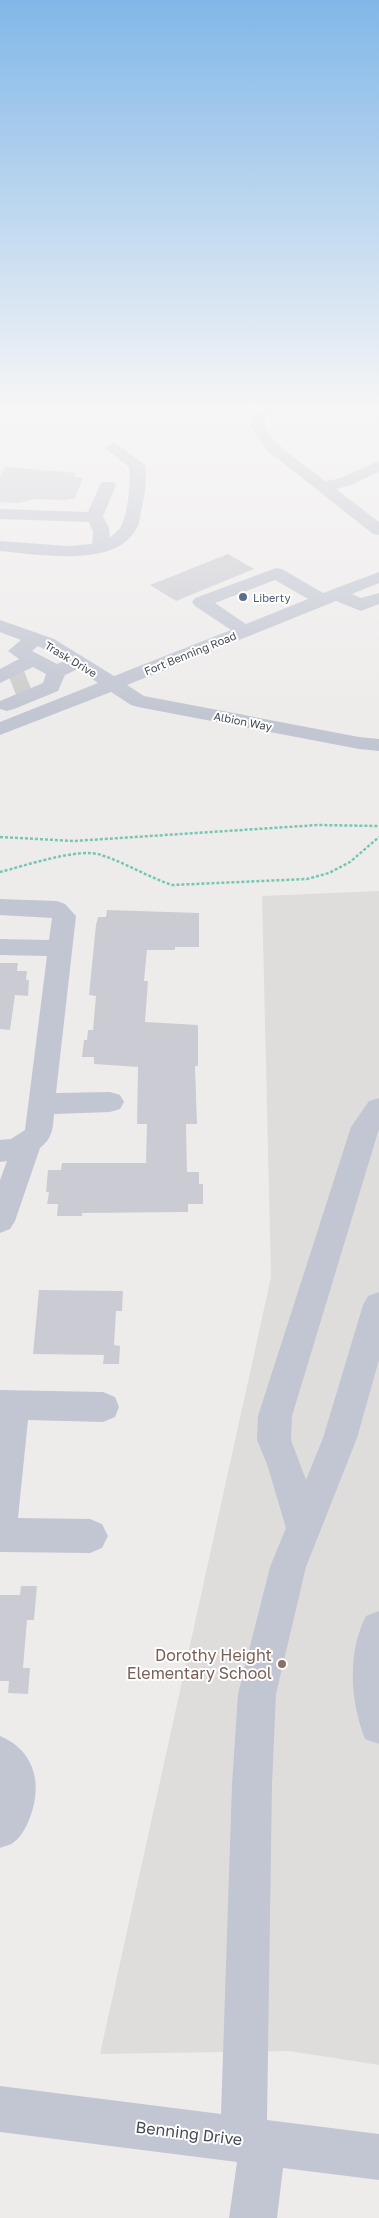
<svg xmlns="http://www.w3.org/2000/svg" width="379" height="2218" font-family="'Golos Text',sans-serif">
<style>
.education{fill:#dfdddc}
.building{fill:#cbccd3}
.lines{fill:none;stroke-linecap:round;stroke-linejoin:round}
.minor-tunnel{stroke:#cccccd;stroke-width:21;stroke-dasharray:21 11;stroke-linecap:butt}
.path{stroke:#74c7b3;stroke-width:2.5;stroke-dasharray:3 2;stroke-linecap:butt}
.minor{fill:#c2c6d2;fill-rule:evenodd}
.service-dot{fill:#5c6f8a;stroke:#fff;stroke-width:2}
.education-dot{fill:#8d6e63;stroke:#fff;stroke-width:2}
.labels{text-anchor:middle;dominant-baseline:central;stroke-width:4;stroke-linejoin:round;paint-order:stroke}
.far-service-label{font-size:11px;fill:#4e5e75;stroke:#fff;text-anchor:start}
.far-street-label{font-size:11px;fill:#454a57;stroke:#fff}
.near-education-label{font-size:16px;fill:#785e54;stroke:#fff;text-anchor:end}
.near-street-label{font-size:16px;fill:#454a57;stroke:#fff}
</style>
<rect width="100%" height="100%" fill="#eeeceb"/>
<path class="education" d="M379 891V2065L289 2051 100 2054 271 1277 262 896Z"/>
<path class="building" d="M5 467 76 473 74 477 83 478 75 498 65 500 34 499 19 503 0 502V477Z
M228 554 254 569 176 601 150 585Z
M107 910 199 913V947H175V950H147L144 981H148L145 1022 198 1025V1066H195L197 1124H186L187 1172H199V1184H203V1204H188V1212L82 1213V1216H57L58 1204H47L49 1192H46L48 1170H61L62 1163H146L147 1124H137L138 1067 94 1064V1057H82L84 1040H87L88 1030H93L96 996 89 995 96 925 98 917H106Z
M0 963H18L17 971H27L26 980H29L28 996 15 995 10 1030 0 1029Z
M39 1290 123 1291 122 1311H116L114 1345 120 1346 119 1364H103L104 1355 33 1354Z
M21 1586H37L34 1620H27L23 1668H30L28 1694 8 1693 9 1681H0V1595H20Z"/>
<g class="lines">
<path class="minor-tunnel" d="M13 687 28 681"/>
<path class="path" d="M0 837 74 841 318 825 379 826
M0 872C24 866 80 847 101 855 126 863 148 877 172 885L307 879 329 873 350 862 379 837"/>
<path class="minor" d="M261 406H277C274 411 266 414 265 421 262 439 312 470 325 481L338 479 379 461V472L348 486 336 489 379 522V535L373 534 267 450 250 426 252 416Z
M113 443 118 445 145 465C147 481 145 495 141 511 140 517 140 524 136 529 115 569 37 554 0 551V541L68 546 92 544 93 532 89 522 0 519V509L88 512 100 485 102 482H114L116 485 103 516 109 528 110 538C113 534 119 531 121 526 128 512 131 483 129 467L105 448 108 445Z
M276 568 282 569 323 593 379 572V583L352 594 361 598 379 593V604L361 611 336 601 127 685 144 696 359 737 379 739V751L359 749 138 707 131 705 111 692 0 735V722L98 683 78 669 65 675 58 691 14 709 7 711 0 709V701L43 683 46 674 33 667 0 683V669L19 659 8 651 21 640 0 632V620L54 639 114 676 231 630 195 606 192 602 195 598ZM275 580 308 599 246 624 215 603ZM38 646 40 647 64 661 57 664 32 651Z
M0 899 57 901 65 904 76 916 56 1093 110 1092 120 1095 124 1102 120 1109 110 1112 54 1114C53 1129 52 1139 40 1148L15 1221 10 1229 0 1233V1180L7 1161 0 1162V1140L11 1139 25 1130 47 956 0 955V939L49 940 52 918 0 915Z
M379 1098V1129L292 1416 291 1440 306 1480 323 1438 363 1305 368 1296 379 1292V1360L357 1438 306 1567 276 1694 272 1784 267 2120 379 2134V2180L283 2168 277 2218H229L237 2162 0 2132V2086L221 2114 232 1784 238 1694 270 1567 286 1528 267 1464 257 1440 258 1416 351 1127 369 1101Z
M0 1390 103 1392 115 1397 119 1407 115 1417 103 1422 28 1420 18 1518 90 1519 102 1524 108 1536 102 1548 90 1553 0 1552Z
M379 1611V1744L365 1739C350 1701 347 1653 366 1616Z
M0 1736C36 1751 43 1786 29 1820 26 1827 21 1837 14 1842 11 1845 4 1846 0 1848Z"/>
</g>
<linearGradient id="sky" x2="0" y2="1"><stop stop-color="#81b7e8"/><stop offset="0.57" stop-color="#f7f6f6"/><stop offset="1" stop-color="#f7f6f6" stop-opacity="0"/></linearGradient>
<rect width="379" height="716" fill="url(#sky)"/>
<circle class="service-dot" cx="243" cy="597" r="5"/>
<circle class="education-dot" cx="282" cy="1664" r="5"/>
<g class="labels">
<g class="far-service-label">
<text x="253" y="597">Liberty</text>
</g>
<g class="far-street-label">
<text transform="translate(190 653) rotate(-22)">Fort Benning Road</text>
<text transform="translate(71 659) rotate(31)">Trask Drive</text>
<text transform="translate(243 721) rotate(11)">Albion Way</text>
</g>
<g class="near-education-label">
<text x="272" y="1655">Dorothy Height<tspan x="272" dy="18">Elementary School</tspan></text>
</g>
<g class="near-street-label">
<text transform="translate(189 2133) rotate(7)">Benning Drive</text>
</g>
</g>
</svg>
